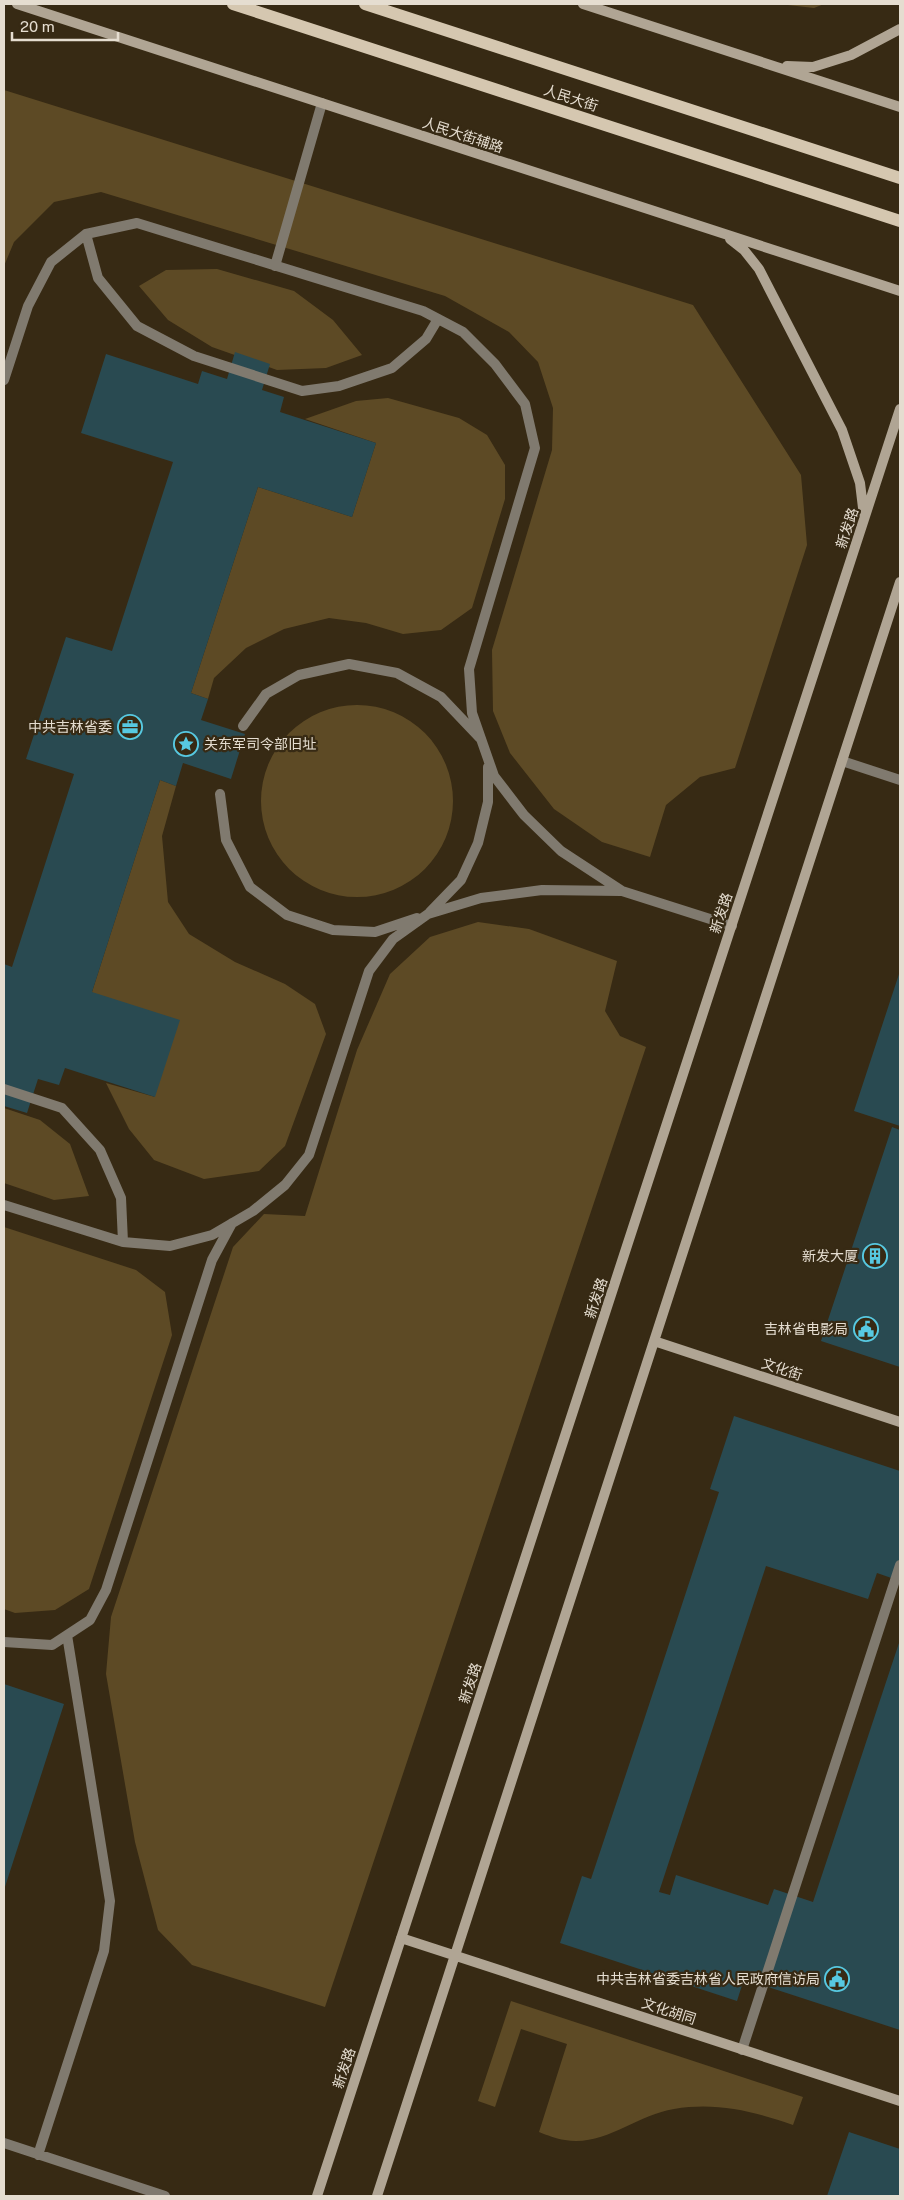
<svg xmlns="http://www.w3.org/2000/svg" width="904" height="2200" font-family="'Public Sans','Noto Sans SC',sans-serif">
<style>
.green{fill:#5d4a25}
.building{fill:#294a51}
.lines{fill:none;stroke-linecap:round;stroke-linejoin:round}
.lane{stroke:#807a6f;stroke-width:10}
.secondary{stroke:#b0a594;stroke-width:10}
.primary{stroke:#d5c7b0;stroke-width:12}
.labels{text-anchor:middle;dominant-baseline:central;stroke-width:4.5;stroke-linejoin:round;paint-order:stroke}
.street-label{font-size:14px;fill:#e5ddd0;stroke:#372a14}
.poi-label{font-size:14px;fill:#e5ddd0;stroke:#372a14;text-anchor:end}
</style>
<rect width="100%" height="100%" fill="#372a14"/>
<path class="green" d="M779 4H824L814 8Z
M4 90 693 305 801 475 807 545 735 768 700 777 666 805 650 857 602 842 554 809 510 753 493 711 492 650 552 450 553 408 538 362 509 332 445 296 101 192 54 202 14 242 4 266Z
M217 269 294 291 333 320 362 355 326 368 277 370 212 347 168 320 139 286 166 270Z
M388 398 459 418 487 435 505 465V499L472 608 441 630 403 634 366 623 329 618 284 629 246 648 214 678 208 699 191 693 258 487 352 517 376 443 305 419 356 401Z
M261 801a96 96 0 1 1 192 0a96 96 0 1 1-192 0Z
M160 780 176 786 162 836 168 902 189 934 235 962 285 984 315 1004 326 1034 285 1146 259 1171 204 1179 154 1160 129 1129 106 1083 155 1097 92 992Z
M478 922 529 929 617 961 605 1011 620 1036 646 1047 325 2007 192 1965 158 1930 135 1842 106 1674 111 1617 233 1247 264 1214 305 1216 357 1050 390 974 430 937Z
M4 1108 40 1120 70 1144 89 1196 54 1200 4 1183Z
M4 1227 136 1270 165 1292 172 1335 89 1589 55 1610 15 1613 4 1609Z
M511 2001 803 2097 793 2125C753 2111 716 2102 674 2109 636 2115 604 2147 565 2140 556 2139 547 2135 539 2132L567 2044 521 2029 495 2107 478 2101Z"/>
<path class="building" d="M235 352 270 364 262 390 284 397 280 412 376 443 352 517 258 487 191 693 208 699 201 720 245 734 231 779 183 763 176 786 160 780 92 992 180 1020 155 1097 65 1068 59 1085 38 1079 27 1113 4 1106V964L12 967 74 774 26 759 66 637 112 651 173 462 81 433 106 354 198 384 202 371 227 379Z
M900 971V1126L854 1111Z
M892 1127 900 1130V1367L821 1341Z
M734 1416 900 1471V1581L877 1573 868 1599 766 1566 659 1892 670 1895 676 1875 768 1905 774 1889 813 1902 900 1640V2030L744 1979 737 2001 560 1943 582 1876 591 1879 644 1720 719 1492 710 1489Z
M4 1684 64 1704 4 1890Z
M849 2132 900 2149V2196H827Z"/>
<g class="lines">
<path class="lane" d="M86 234 98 278 137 326 194 356 302 391 339 386 392 368 426 339 438 319
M275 266 322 103
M4 380 28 306 51 262 86 234 137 223 423 311 463 332 495 364 525 404 535 448 469 669 472 713 494 776 524 815 561 851 622 891 732 926
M243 726 266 694 299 675 349 664 397 673 441 697 480 738
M842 761 900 780
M220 794 226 840 250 887 287 915 333 930 375 932 417 918
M430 912 461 880 478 843 488 802V767
M4 1089 62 1108 100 1150 121 1198 123 1242
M4 1205 123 1242 170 1246 212 1235 253 1211 285 1185 309 1155 369 971 393 939 428 914 481 898 542 890 621 891
M4 1642 52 1645 90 1620 106 1590 212 1260 232 1223
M742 2050 900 1565
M4 2143 165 2196
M38 2155 104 1951 110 1901 67 1635"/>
<path class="secondary" d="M17 4 900 291
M583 4 900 107
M787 66 813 67 851 55 900 29
M730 239 744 250 759 269 842 430 860 483 864 516
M654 1341 900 1422
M401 1938 900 2101
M317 2196 900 409
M377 2196 900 582"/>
<path class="primary" d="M233 4 900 221
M365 4 900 178"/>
</g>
<defs>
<symbol id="office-ring" viewBox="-11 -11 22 22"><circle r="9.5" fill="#372a14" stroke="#57c9e1" stroke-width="1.5"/><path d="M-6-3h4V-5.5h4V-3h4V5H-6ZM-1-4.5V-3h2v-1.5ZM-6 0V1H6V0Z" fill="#57c9e1"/></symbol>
<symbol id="sight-ring" viewBox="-11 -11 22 22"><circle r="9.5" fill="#372a14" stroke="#57c9e1" stroke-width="1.5"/><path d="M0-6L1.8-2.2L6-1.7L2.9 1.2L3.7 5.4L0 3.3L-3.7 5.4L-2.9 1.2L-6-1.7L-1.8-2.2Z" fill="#57c9e1"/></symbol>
<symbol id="building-ring" viewBox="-11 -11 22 22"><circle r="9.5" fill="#372a14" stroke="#57c9e1" stroke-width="1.5"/><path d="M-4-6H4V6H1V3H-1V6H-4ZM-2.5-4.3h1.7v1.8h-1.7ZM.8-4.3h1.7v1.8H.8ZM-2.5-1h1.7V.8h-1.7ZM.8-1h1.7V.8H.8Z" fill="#57c9e1"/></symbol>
<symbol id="civic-ring" viewBox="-11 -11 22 22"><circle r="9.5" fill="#372a14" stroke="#57c9e1" stroke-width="1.5"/><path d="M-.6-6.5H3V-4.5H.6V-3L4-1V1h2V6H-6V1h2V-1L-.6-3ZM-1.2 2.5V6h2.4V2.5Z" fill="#57c9e1"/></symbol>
</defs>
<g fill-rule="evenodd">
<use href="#office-ring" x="116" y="713" width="28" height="28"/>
<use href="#sight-ring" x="172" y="730" width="28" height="28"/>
<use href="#building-ring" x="861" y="1242" width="28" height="28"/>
<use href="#civic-ring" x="852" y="1315" width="28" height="28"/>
<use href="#civic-ring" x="823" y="1965" width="28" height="28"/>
</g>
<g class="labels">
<g class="street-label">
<text transform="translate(571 98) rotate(18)">人民大街</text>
<text transform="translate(463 135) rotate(18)">人民大街辅路</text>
<text transform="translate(847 528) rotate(-72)">新发路</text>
<text transform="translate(721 913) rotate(-72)">新发路</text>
<text transform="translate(596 1298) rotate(-72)">新发路</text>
<text transform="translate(782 1369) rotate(18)">文化街</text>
<text transform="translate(470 1683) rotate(-72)">新发路</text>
<text transform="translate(669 2011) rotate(18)">文化胡同</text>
<text transform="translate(344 2068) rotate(-72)">新发路</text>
</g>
<g class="poi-label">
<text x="112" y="727">中共吉林省委</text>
<text x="204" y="744" text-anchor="start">关东军司令部旧址</text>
<text x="858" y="1256">新发大厦</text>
<text x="848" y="1329">吉林省电影局</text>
<text x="820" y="1979">中共吉林省委吉林省人民政府信访局</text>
</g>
</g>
<rect width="904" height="2200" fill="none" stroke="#e5ddd0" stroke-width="10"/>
<path d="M12 32v8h106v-8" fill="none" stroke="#e5ddd0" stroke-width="2.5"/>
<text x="20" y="32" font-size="15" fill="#e5ddd0" stroke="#372a14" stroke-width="4" paint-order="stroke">20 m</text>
</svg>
